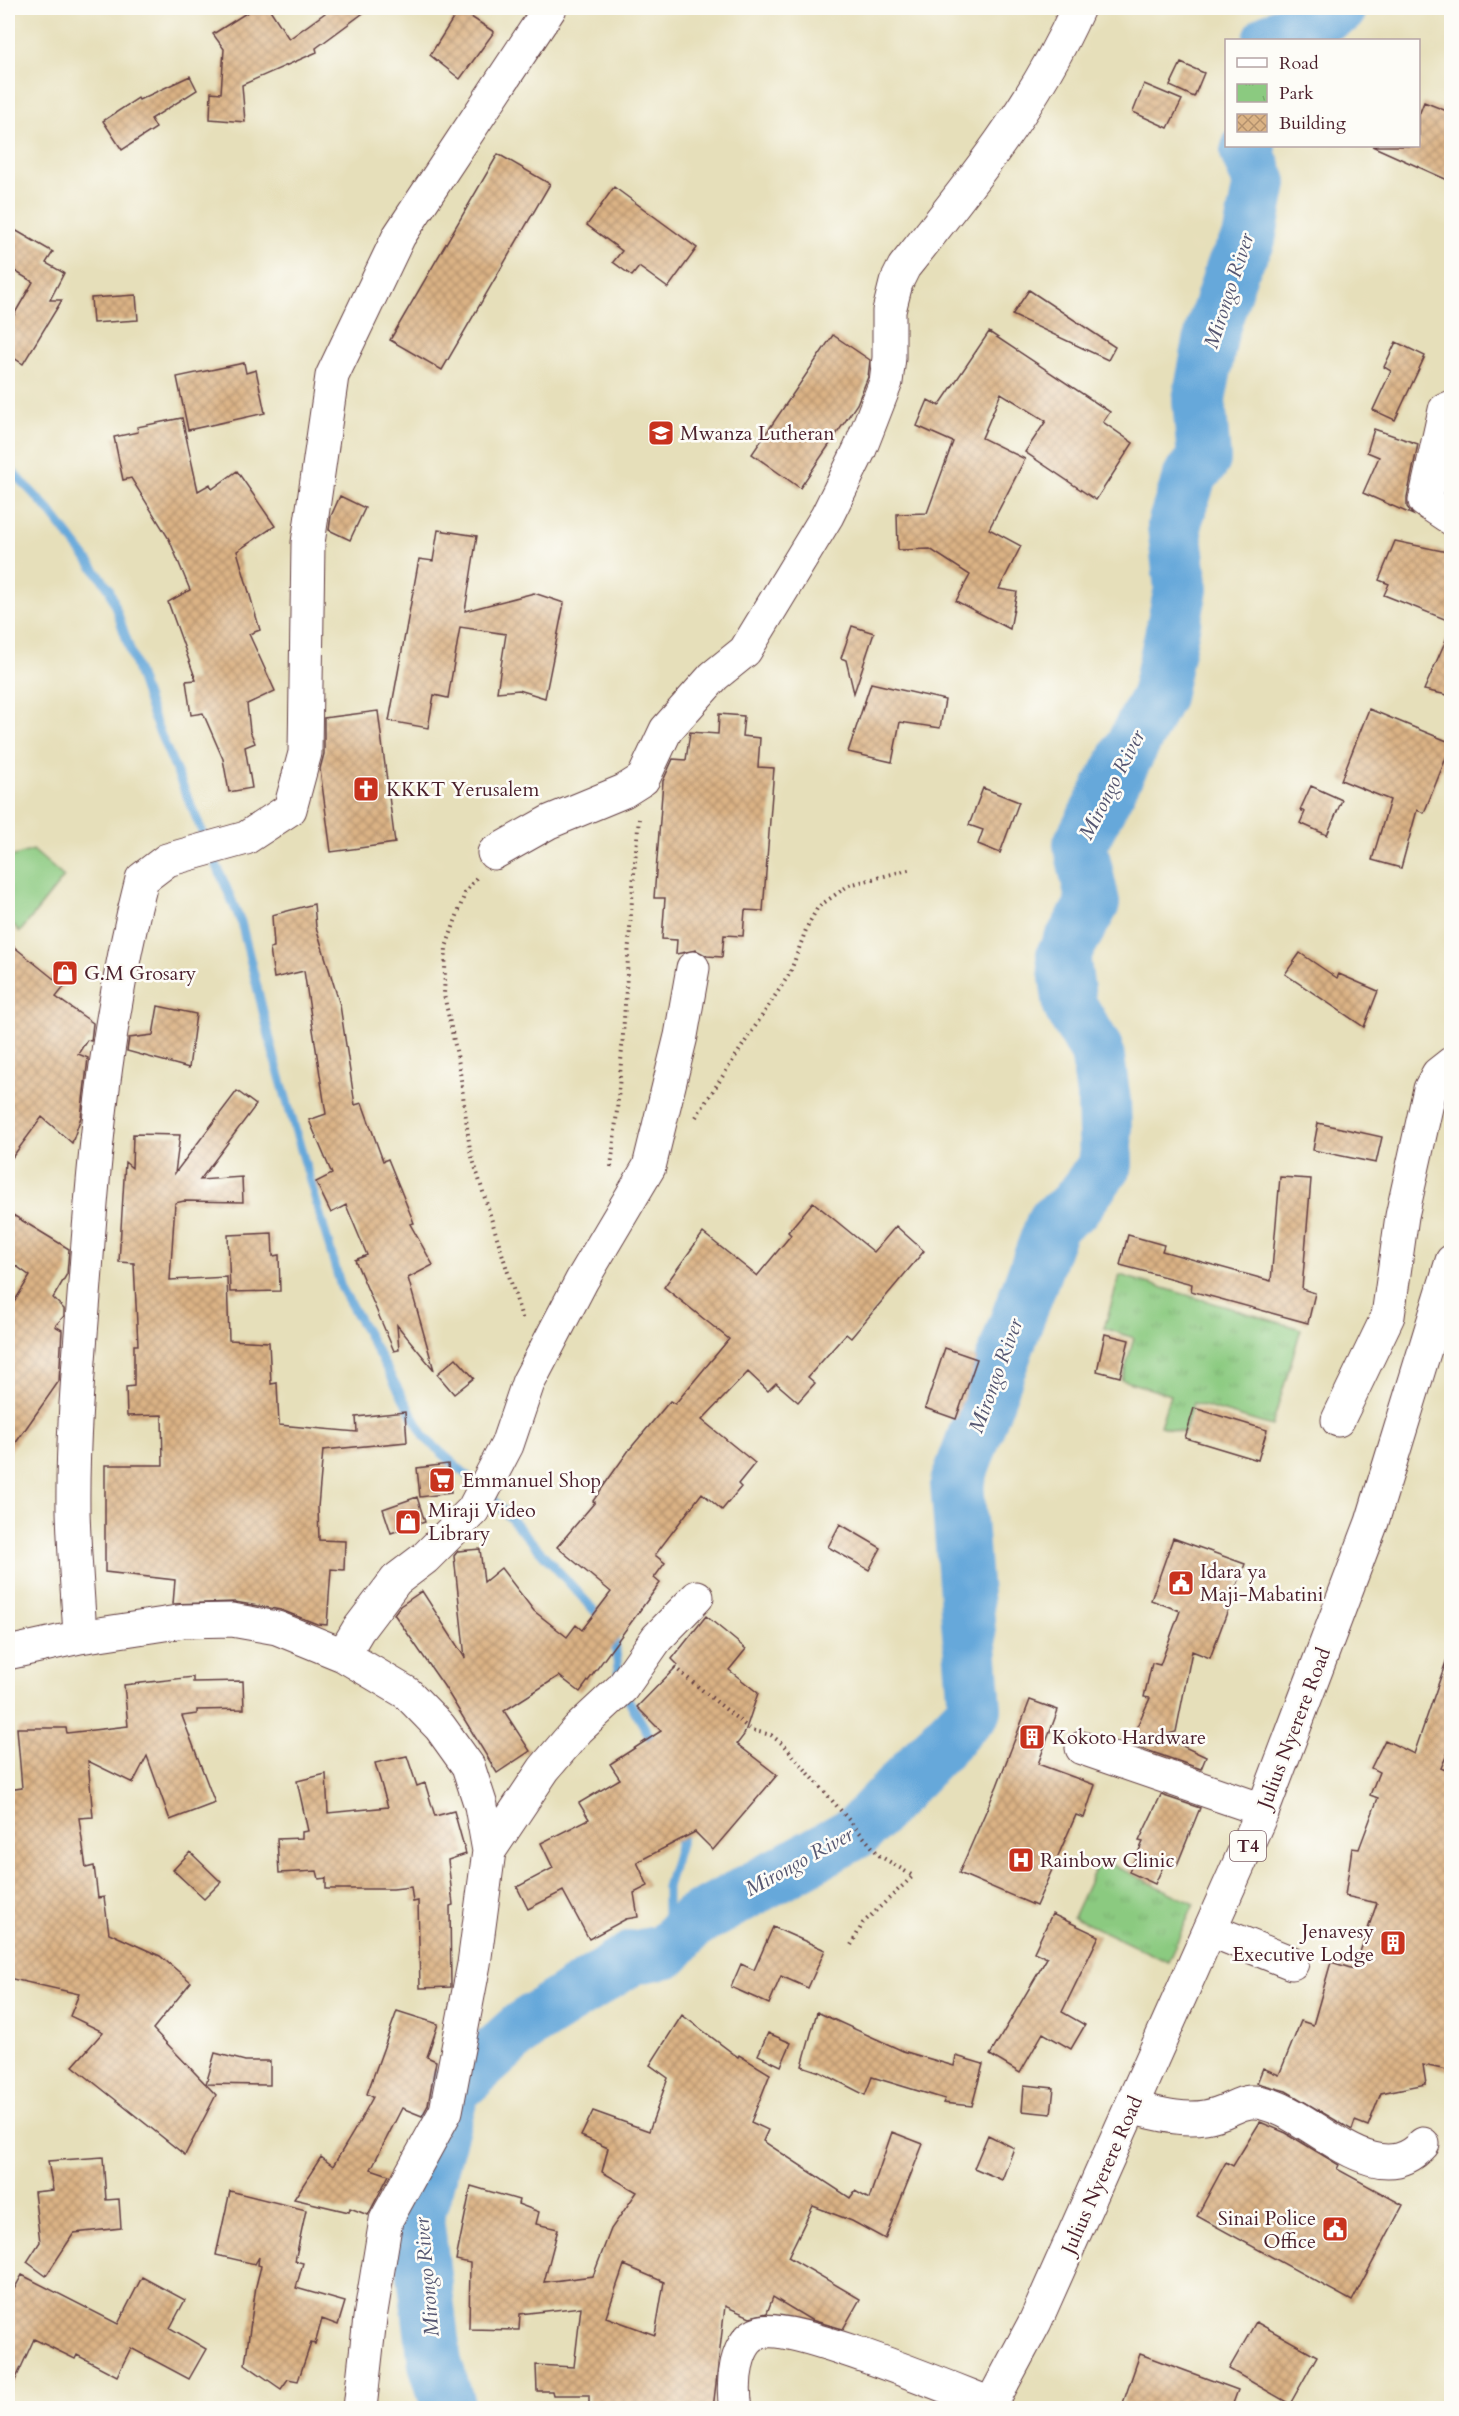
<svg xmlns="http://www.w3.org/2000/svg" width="1459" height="2416" font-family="Cardo,serif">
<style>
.park{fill:url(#park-tufts);stroke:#6a7456;stroke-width:1.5}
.garden{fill:#8bca80;stroke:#6a7456;stroke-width:1.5}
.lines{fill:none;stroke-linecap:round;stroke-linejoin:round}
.stream{stroke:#66a8da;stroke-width:9}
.river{stroke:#66a8da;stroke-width:54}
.building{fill:url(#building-cross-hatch);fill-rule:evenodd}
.minor-casing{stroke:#613c40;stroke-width:35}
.highway-casing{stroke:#613c40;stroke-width:35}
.path{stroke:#613c40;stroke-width:4;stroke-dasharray:1.5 4.5;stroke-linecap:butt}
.minor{stroke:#fff;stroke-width:33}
.highway{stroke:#fff;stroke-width:33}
.labels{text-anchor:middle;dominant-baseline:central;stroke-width:5;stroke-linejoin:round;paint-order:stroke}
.shield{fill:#fdfcf7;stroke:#806168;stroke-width:1.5}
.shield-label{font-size:18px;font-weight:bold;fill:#4a1f2b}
.poi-label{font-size:20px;fill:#4a1f2b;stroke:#fdfcf7;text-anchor:start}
.street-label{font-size:20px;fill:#4a1f2b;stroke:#fdfcf7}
.water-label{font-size:21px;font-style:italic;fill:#555671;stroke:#fdfcf7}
</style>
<defs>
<pattern id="park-tufts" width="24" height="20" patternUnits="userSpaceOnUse" patternTransform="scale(1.5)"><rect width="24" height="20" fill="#8bca80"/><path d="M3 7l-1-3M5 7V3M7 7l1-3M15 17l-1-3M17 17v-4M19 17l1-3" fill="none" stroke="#79ad6f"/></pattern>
<pattern id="building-cross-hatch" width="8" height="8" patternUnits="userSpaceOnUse" patternTransform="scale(1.5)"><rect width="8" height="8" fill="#dbb385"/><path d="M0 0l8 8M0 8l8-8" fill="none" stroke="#b4916d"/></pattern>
</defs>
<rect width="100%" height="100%" fill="#fdfcf7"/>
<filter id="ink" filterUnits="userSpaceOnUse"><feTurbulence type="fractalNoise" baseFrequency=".0167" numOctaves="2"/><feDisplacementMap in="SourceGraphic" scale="12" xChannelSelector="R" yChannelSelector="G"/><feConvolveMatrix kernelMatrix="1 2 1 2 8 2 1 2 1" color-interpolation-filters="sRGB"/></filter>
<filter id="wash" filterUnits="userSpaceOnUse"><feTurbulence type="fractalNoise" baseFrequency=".008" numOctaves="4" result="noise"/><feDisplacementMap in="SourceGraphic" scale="24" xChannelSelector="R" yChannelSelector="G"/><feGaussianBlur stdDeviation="1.35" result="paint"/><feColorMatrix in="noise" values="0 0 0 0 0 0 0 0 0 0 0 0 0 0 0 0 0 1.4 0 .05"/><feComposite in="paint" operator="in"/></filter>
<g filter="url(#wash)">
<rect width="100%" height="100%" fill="#e6dfba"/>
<path class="park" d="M1120 1275 1301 1329 1272 1426 1193 1403 1184 1433 1160 1426 1170 1395 1122 1380 1134 1338 1104 1328Z
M1100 1859 1194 1904 1168 1962 1073 1917Z"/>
<path class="garden" d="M33 850 64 877 20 932 8 919V858Z"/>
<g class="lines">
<path class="stream" d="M8 467 49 510 109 588 153 717 241 922 275 1060 341 1287 426 1439 479 1486
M489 1495 603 1620
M614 1633 619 1678
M625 1694 656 1747
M667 1951V1887L684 1830"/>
<path class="river" d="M1270 40 1340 8
M449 2408 435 2363 417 2219 453 2090 523 2027 632 1958 667 1951 691 1923 858 1831 975 1709 957 1483 1053 1222 1074 1207 1106 1164 1104 1102 1097 1051 1070 1006 1063 955 1093 903 1080 844 1158 696 1181 589 1174 525 1190 476 1204 459 1199 400 1212 331 1232 269 1249 239 1260 183 1247 152 1249 146"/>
</g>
<g id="blocks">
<path class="building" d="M254 8H269L289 39 332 8H370L316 48 317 52 242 85 245 122 210 119 211 92 221 93 224 49 213 34Z
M459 9 494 32 460 79 430 55Z
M1181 63 1204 73 1194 97 1170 86Z
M190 76 197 90 151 119 156 128 122 150 103 121 138 98 139 100Z
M1144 84 1182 100 1168 128 1133 112Z
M1424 102 1452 113V182L1372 146H1419V115Z
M498 154 550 184 442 370 390 340Z
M614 187 697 248 668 288 639 267 632 276 613 262 622 251 587 225Z
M8 226 53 252 46 263 64 273 50 300H62L23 364 8 354V325L33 282 8 267Z
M1029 290 1115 347 1108 360 1012 315Z
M136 295 138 320 93 323 91 298Z
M989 332 1110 412 1103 422 1133 443 1096 500 1025 452 1046 421 1001 393 982 438 1025 459 989 529 1021 546 999 589 1017 592 1010 629 956 601 970 575 930 549 898 550 897 514 927 513 953 442 917 426 928 400 939 406Z
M833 335 870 360 868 377 857 404 800 488 752 454Z
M1396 342 1425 356 1395 420 1373 410 1391 371 1384 367Z
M244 363 246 373 256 370 265 413 188 430 177 377Z
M182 418 198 491 210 484 212 489 237 471 275 526 237 551 260 630 249 634 275 691 247 704 250 731 255 743 245 747 252 788 229 792 223 759 203 713 191 715 186 681 196 680 168 602 190 590 169 539 131 478 123 480 114 437 138 432 137 427Z
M1374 429 1418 444 1407 497V507L1413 515 1363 493 1379 457 1367 452Z
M340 496 365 508 350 540 329 530 331 516Z
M438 530 477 536 465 611 534 593 564 603 545 698 519 690 497 692 506 634 460 627 448 698 434 695 428 728 389 721 419 559 433 561Z
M1395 541 1452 553V622L1384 595 1389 584 1379 580Z
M852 626 874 633 854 693 846 660 841 658Z
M1452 626V696L1424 690Z
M871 683 945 700 940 728 900 722 892 762 848 752Z
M1369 709 1452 743 1424 813 1417 810 1401 868 1372 860 1390 800 1341 780Z
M378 711 395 843 331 852 320 769 324 754V718Z
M719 714 744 716 742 736 760 738 758 767 774 768 763 911 745 910 743 936 724 935 722 957 707 956 696 950 676 954 677 940 662 939 665 898H654L663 781 673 759 686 760 690 732 718 734Z
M1311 786 1342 800 1327 835 1300 823 1305 812 1300 810Z
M983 788 1019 802 1000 853 978 844 983 830 969 825Z
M314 904 316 927 340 1005 355 1105 362 1103 383 1161 388 1159 414 1223 410 1224 433 1265 408 1278 434 1370 397 1325 399 1350 394 1351 355 1260 367 1255 346 1205 331 1213 316 1182 332 1174 309 1120 326 1114 304 971 274 978 270 948 274 947 272 915Z
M8 942 64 987 56 997 93 1023 91 1041 87 1040 78 1054 88 1058 81 1117 72 1143 42 1117 8 1163Z
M1300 953 1337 978 1339 974 1378 991 1364 1027 1285 974Z
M158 1006 196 1014 189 1068 127 1051 129 1038 153 1035Z
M237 1091 256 1105 200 1180 242 1177 243 1202 184 1201 175 1203 170 1280 227 1277 229 1340 269 1342 271 1384 277 1383 279 1425 357 1432 356 1417 405 1412 407 1442 323 1450 318 1507 319 1540 345 1541 344 1570 331 1569 327 1625 317 1624 281 1610 235 1602 173 1604 175 1580 105 1572V1465H163L162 1415 127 1416 126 1387 134 1386V1345H138L134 1263 119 1262 125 1162 132 1168 133 1134 180 1135 175 1173Z
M1318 1123 1382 1137 1376 1163 1313 1150Z
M1280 1177 1311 1179 1302 1289 1315 1293 1308 1323 1191 1291 1192 1284 1120 1265 1128 1235 1164 1245 1162 1251 1271 1281Z
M813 1202 874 1252 896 1226 924 1251 851 1338 846 1334 808 1377 815 1383 798 1402 776 1383 768 1391 748 1372 702 1420 755 1463 738 1484 741 1487 722 1510 702 1493 655 1555 665 1563 654 1578 660 1583 580 1692 559 1676 504 1711 530 1751 497 1773 444 1686 394 1614 400 1606 422 1591 465 1658 454 1556 458 1551 480 1549 484 1582 501 1568 534 1611 567 1637 576 1625 582 1630 611 1592 557 1547 595 1502 593 1501 629 1450 670 1401 675 1404 729 1339 664 1287 703 1233 757 1276 791 1235 788 1232Z
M8 1212 69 1249 67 1274 53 1298 64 1309V1316L55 1326 62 1330 59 1381 8 1454V1312L30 1276 8 1260Z
M272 1233 273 1256 279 1255 280 1291 230 1292 228 1235Z
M1105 1334 1129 1340 1120 1377 1097 1371Z
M945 1348 977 1359 956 1419 925 1408Z
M456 1358 474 1378 454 1394 437 1374Z
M1194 1408 1267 1430 1258 1460 1185 1438Z
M448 1464 451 1493 420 1497 417 1468Z
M417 1497 425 1522 391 1533 383 1509Z
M840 1524 881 1548 869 1570 828 1547Z
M1173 1538 1245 1564 1210 1658 1192 1651 1176 1732 1161 1736 1206 1757 1201 1769 1129 1744 1150 1698 1144 1697 1152 1663 1160 1665 1180 1611 1151 1600Z
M706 1616 746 1649 729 1670 758 1693 744 1735 737 1744 777 1775 713 1850 695 1832 637 1862 648 1886 634 1893 638 1917 626 1919 589 1939 563 1891 528 1909 517 1887 553 1868 541 1843 589 1819 579 1803 620 1779 610 1764 661 1731 637 1707 678 1665 672 1659Z
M1448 1656 1452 1657V1743L1441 1768 1452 1773V2071L1423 2065 1426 2084 1381 2093 1368 2126 1355 2121 1352 2130 1286 2091 1257 2083 1263 2068 1279 2075 1301 2021 1313 2025 1331 1962 1354 1969 1377 1903 1345 1896 1352 1848 1359 1849 1378 1798 1370 1795 1379 1772 1371 1768 1385 1740 1414 1754Z
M193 1677V1682L243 1681 244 1709 197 1710V1714L182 1716 215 1803 170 1820 147 1756 133 1783 88 1761 93 1817 79 1818 86 1868 94 1866 98 1898 104 1897 109 1933 160 1956 191 1982 153 2029 216 2095 185 2155 73 2066 103 2032 70 2016 79 1994 8 1978V1790L22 1788 17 1728H66L67 1733 128 1726 124 1685Z
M1030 1700 1058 1710 1038 1764 1095 1785 1084 1818 1076 1815 1036 1906 959 1873 997 1786Z
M407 1756 417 1786 425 1783 435 1816 454 1811 466 1854 448 1860 453 1905 450 1906 451 1987 420 1988 418 1901 413 1902 411 1887 393 1889H326V1878L319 1879 317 1871 279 1873 277 1839 302 1838V1832L308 1831 297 1781 326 1774 328 1813 388 1807 375 1763Z
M1161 1795 1200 1808 1177 1865 1166 1860 1155 1884 1129 1872 1143 1842 1139 1841Z
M190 1852 221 1882 204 1899 173 1870Z
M1052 1914 1099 1936 1062 2012 1085 2025 1071 2049 1043 2033 1020 2073 990 2055 1047 1958 1034 1952Z
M773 1927 825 1950 808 1988 781 1976 769 2004 731 1987 741 1964 754 1970Z
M397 2011 438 2024 427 2057 436 2061 428 2105 422 2116 402 2108 371 2169 389 2175 368 2215 350 2208 349 2212 294 2199 321 2157 333 2166 360 2121 373 2097 367 2094Z
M817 2012 903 2051 954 2066 956 2056 983 2064 972 2106 943 2103 945 2099 872 2077 865 2095 820 2072 802 2066Z
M682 2015 738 2057 739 2055 770 2074 751 2122 768 2130 763 2141 850 2198 855 2191 869 2199 892 2132 923 2144 885 2239 852 2221 813 2206 788 2257 860 2299 843 2329 811 2320 773 2297 767 2313 750 2317 725 2306 713 2409H589V2395H553L552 2391H537L536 2365 574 2367 581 2307 520 2314 519 2330 469 2329 470 2263 456 2260 471 2186 519 2200 518 2204 539 2212 536 2224 558 2229 544 2282 593 2276 611 2229 637 2192 602 2172 608 2148 581 2136 593 2111 649 2131 668 2078 650 2065ZM624 2265 664 2282 655 2335 606 2317Z
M768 2033 791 2043 781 2066 758 2055Z
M215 2053 245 2061H270V2085L206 2084Z
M1024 2085 1054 2088 1051 2114 1022 2111Z
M1260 2122 1286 2133 1339 2165 1337 2169 1403 2205 1352 2301 1197 2216 1226 2162 1233 2166Z
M988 2135 1014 2148 1002 2180 974 2168Z
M103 2157 106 2200 119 2199 121 2228 74 2233 46 2276 27 2262 40 2242 34 2192 53 2190 48 2161Z
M230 2191 306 2210 295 2261 303 2263 296 2288 345 2302 338 2325 322 2319 315 2344 311 2343 298 2381 288 2379 281 2389 245 2364 256 2286 261 2266 258 2265 259 2257 255 2264 216 2255Z
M22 2275 118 2324 142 2277 185 2300 170 2328 206 2349 189 2379 131 2348 117 2376 77 2355 75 2359 34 2339 8 2396V2300Z
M1256 2322 1317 2356 1290 2404 1229 2369Z
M1140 2354 1238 2390 1231 2409H1121Z"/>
</g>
</g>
<g filter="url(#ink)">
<use href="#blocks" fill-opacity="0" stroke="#613c40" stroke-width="1.5"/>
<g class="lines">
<defs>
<path id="minor" d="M1452 407 1445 410 1425 501 1452 519
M494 853 549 822 624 791 643 779 666 730 714 676 745 651 827 516 860 449 886 382 889 358V311L896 283 904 267C969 186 1036 103 1078 8
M1338 1420 1388 1316 1402 1216 1430 1089 1438 1074 1452 1063
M80 1637C78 1595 74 1552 73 1510 72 1425 81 1341 87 1256 96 1129 110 1003 142 879L167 860 246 838 290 809 305 753 308 543 332 376 399 236 550 8
M8 1653 80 1637 184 1621 232 1620 277 1628 343 1655 407 1693 440 1727 468 1766 481 1806 489 1851 474 1964 446 2111 386 2220 370 2318 360 2408
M343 1655 358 1630 396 1580 425 1558 473 1510 507 1445 528 1383 582 1280 649 1167 681 1036 693 968
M1082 1748 1263 1810
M489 1851 544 1769 578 1729 622 1688 657 1638 697 1597
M1210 1930 1292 1963
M1133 2108C1156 2113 1181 2121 1205 2117 1238 2112 1240 2092 1278 2108 1321 2125 1380 2192 1423 2144
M736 2408C732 2385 734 2340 761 2332 793 2323 952 2389 991 2404"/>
<path id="highway" d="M989 2408 1035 2322 1263 1810 1372 1522 1452 1261"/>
</defs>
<use href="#minor" class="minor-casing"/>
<use href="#highway" class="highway-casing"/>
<path class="path" d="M476 878 465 893 446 947 444 995 459 1064 470 1150 523 1321
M696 1117 790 973 807 927 818 907 849 885 912 869
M611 1167C625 1051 627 935 639 819
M674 1667 751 1730 771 1735 785 1746 880 1856 913 1876 863 1923 849 1949"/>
<use href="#minor" class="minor"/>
<use href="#highway" class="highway"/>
</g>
</g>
<defs>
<symbol id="school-square" viewBox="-11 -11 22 22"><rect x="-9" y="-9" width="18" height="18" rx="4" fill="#c8321e" stroke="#fdfcf7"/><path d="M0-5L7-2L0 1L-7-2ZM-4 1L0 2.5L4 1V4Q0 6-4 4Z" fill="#fff"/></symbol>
<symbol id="church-square" viewBox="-11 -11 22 22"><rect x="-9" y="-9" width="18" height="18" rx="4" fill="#c8321e" stroke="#fdfcf7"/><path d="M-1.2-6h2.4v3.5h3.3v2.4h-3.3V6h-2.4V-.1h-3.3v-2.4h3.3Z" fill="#fff"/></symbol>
<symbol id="shop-square" viewBox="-11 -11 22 22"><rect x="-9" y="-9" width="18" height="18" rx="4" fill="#c8321e" stroke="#fdfcf7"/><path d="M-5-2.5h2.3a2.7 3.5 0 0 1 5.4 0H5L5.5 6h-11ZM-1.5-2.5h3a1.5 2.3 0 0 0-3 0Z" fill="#fff"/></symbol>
<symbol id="supermarket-square" viewBox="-11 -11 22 22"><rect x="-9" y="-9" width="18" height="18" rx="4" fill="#c8321e" stroke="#fdfcf7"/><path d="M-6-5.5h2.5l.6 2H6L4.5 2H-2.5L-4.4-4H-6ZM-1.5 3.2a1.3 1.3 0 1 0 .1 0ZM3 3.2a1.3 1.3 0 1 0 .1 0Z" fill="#fff"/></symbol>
<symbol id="civic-square" viewBox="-11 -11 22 22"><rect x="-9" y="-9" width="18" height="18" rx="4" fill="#c8321e" stroke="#fdfcf7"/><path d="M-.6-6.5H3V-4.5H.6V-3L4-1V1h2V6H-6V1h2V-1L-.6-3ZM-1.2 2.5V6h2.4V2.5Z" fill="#fff"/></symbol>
<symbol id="building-square" viewBox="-11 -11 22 22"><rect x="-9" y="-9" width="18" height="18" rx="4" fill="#c8321e" stroke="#fdfcf7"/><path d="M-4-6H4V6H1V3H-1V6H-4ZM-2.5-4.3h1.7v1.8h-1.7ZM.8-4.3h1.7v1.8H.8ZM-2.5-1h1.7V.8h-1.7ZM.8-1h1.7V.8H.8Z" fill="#fff"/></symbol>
<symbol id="hospital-square" viewBox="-11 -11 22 22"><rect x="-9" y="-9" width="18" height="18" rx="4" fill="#c8321e" stroke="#fdfcf7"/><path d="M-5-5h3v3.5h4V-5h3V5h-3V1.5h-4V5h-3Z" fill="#fff"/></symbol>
</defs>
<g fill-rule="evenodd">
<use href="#school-square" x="646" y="418" width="30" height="30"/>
<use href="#church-square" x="351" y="774" width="30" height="30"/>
<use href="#shop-square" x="50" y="958" width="30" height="30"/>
<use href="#supermarket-square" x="427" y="1465" width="30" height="30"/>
<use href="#shop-square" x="393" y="1507" width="30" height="30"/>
<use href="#civic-square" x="1166" y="1568" width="30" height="30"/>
<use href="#building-square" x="1017" y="1722" width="30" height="30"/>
<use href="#hospital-square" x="1006" y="1845" width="30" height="30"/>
<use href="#building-square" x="1378" y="1928" width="30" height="30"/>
<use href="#civic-square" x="1320" y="2214" width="30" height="30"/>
</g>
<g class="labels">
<rect class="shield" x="1230" y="1831" width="36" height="30" rx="4.5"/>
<g class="shield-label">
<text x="1248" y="1846">T4</text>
</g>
<g class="poi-label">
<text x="680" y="433">Mwanza Lutheran</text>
<text x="386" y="789">KKKT Yerusalem</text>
<text x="84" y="973">G.M Grosary</text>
<text x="462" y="1480">Emmanuel Shop</text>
<text x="428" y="1510">Miraji Video<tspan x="428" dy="23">Library</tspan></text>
<text x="1200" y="1571">Idara ya<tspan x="1200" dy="23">Maji-Mabatini</tspan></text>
<text x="1052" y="1737">Kokoto Hardware</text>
<text x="1040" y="1860">Rainbow Clinic</text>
<text x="1374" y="1931" text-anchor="end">Jenavesy<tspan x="1374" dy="23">Executive Lodge</tspan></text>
<text x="1316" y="2218" text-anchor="end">Sinai Police<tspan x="1316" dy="23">Office</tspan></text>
</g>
<g class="street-label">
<text transform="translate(1294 1728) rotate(-69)">Julius Nyerere Road</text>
<text transform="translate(1102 2175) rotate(-66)">Julius Nyerere Road</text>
</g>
<g class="water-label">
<text transform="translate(1229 291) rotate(-72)">Mirongo River</text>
<text transform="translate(1112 785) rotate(-63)">Mirongo River</text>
<text transform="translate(996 1376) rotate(-70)">Mirongo River</text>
<text transform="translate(799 1862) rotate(-29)">Mirongo River</text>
<text transform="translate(427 2277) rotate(-95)">Mirongo River</text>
</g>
</g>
<rect width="1459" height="2416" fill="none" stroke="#fdfcf7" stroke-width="30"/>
<rect x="1225" y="39" width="195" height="108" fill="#fdfcf7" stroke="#b5a4a5" stroke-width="1.5"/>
<rect x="1237" y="58" width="30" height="9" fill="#ffffff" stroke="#b5a4a5" stroke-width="1.5"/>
<text x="1279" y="69" font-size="18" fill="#4a1f2b">Road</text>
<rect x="1237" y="84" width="30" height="18" fill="url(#park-tufts)" stroke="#b5a4a5" stroke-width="1.5"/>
<text x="1279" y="99" font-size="18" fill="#4a1f2b">Park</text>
<rect x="1237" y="114" width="30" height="18" fill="url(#building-cross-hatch)" stroke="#b5a4a5" stroke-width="1.5"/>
<text x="1279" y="129" font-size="18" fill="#4a1f2b">Building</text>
</svg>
